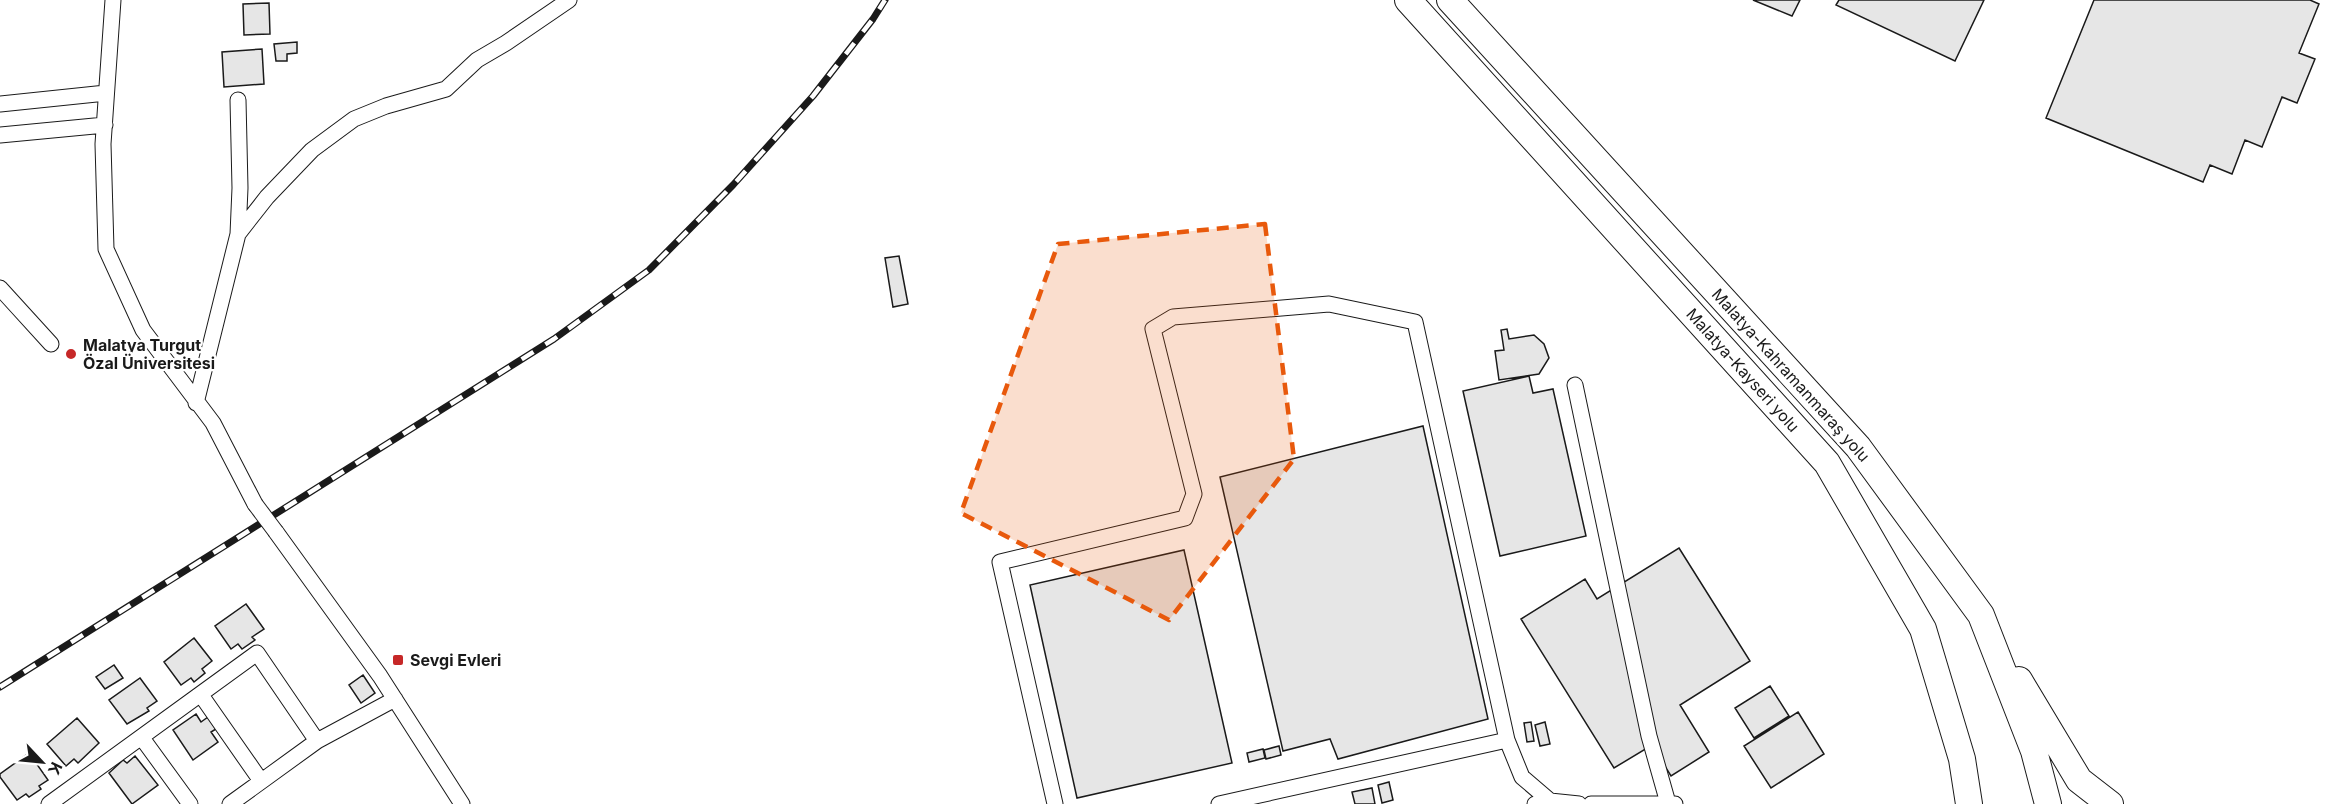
<svg xmlns="http://www.w3.org/2000/svg" width="2345" height="804" font-family="Inter,sans-serif">
<style>
.building{fill:#e6e6e6;stroke:#1a1a1a;stroke-width:1.5}
.lines{fill:none;stroke-linecap:round;stroke-linejoin:round}
.minor-casing{stroke:#1a1a1a;stroke-width:17}
.trunk-casing{stroke:#1a1a1a;stroke-width:28}
.minor{stroke:#fff;stroke-width:15}
.trunk{stroke:#fff;stroke-width:26}
.rail-casing{stroke:#1a1a1a;stroke-width:7}
.rail{stroke:#fff;stroke-width:4.5;stroke-dasharray:14;stroke-linecap:butt}
.minor-bridge-casing{stroke:#1a1a1a;stroke-width:17;stroke-linecap:butt}
.minor-bridge{stroke:#fff;stroke-width:15}
.marked{fill:#e8590c;fill-opacity:0.2;stroke:#e8590c;stroke-width:4.5;stroke-dasharray:12 8;stroke-linejoin:round}
.poi-dot{fill:#c62828;stroke:#fff;stroke-width:2}
.labels{text-anchor:middle;dominant-baseline:central;stroke-width:4.5;stroke-linejoin:round;paint-order:stroke}
.poi-label{font-size:16px;font-weight:bold;fill:#1a1a1a;stroke:#fff;text-anchor:start}
.street-label{font-size:16px;fill:#1a1a1a;stroke:#fff}
</style>
<rect width="100%" height="100%" fill="#fff"/>
<path class="building" d="M1753 0H1800L1792 16Z
M1839 0H1984L1955 61 1836 5Z
M2094 0H2310L2319 4 2299 53 2315 59 2297 103 2282 97 2262 147 2245 140 2232 174 2210 165 2203 182 2046 118Z
M269 3 270 34 244 35 243 4Z
M297 42V53L287 54V61H276L274 44Z
M262 49 264 84 224 87 222 52Z
M899 256 908 304 893 307 885 258Z
M1507 329 1509 339 1534 335 1544 344 1549 358 1539 374 1499 380 1495 351 1504 350 1501 330Z
M1529 376 1533 393 1553 389 1586 536 1500 556 1463 391Z
M1423 426 1488 719 1338 759 1330 739 1283 751 1220 477Z
M1679 548 1750 661 1680 705 1709 752 1671 776 1652 745 1614 768 1521 619 1585 579 1597 599Z
M1184 550 1232 763 1077 798 1030 585Z
M246 604 264 629 252 637 255 640 242 649 238 644 231 649 215 626Z
M194 638 212 661 202 669 205 673 194 682 191 678 181 685 164 662Z
M114 665 123 678 105 689 96 677Z
M363 675 375 693 361 703 349 685Z
M140 678 157 701 147 708 149 711 127 724 109 700Z
M1770 686 1789 716 1754 738 1735 708Z
M1798 712 1824 754 1771 788 1744 746Z
M196 714 201 722 208 717 216 729 211 732 218 742 193 760 173 730Z
M77 718 99 743 78 763 74 759 66 766 47 744Z
M1531 722 1534 741 1527 742 1524 723Z
M1545 722 1550 744 1540 746 1535 725Z
M1279 746 1281 755 1266 759 1264 750Z
M1263 749 1265 758 1249 762 1247 753Z
M29 753 48 780 39 786 41 789 29 797 26 794 17 800 0 777V774Z
M135 756 158 785 132 804 109 773 123 760 127 763Z
M1389 782 1393 800 1382 803 1378 785Z
M1372 788 1375 804H1355L1352 792Z"/>
<g class="lines">
<defs>
<path id="minor" d="M113 0 103 144 106 249 143 330 213 423 255 504
M0 104 106 93
M0 135 105 125
M238 234 267 197 312 150 354 119 386 106 446 89 477 60 506 43 569 0
M0 288 51 344
M1575 385 1649 736 1668 803
M196 403 238 234 240 188 238 100
M276 532 380 676 462 804
M201 695 261 781
M142 738 190 804
M49 804 257 653 317 741
M230 804 317 741 395 699
M1055 804 1000 562 1185 518 1194 494 1153 329 1173 317 1329 304 1415 322 1507 740 1522 777 1550 801
M1219 804 1507 740
M1535 804 1550 801 1579 804
M1591 804H1675"/>
<path id="trunk" d="M1408 0 1827 463 1923 629 1962 759 1969 804
M1450 0 1858 447 1981 615 2034 751 2048 804
M2019 680 2079 780 2110 804"/>
</defs>
<use href="#minor" class="minor-casing"/>
<use href="#trunk" class="trunk-casing"/>
<use href="#minor" class="minor"/>
<use href="#trunk" class="trunk"/>
<defs>
<path id="rail" d="M0 687 554 339 649 270 733 185 813 96 873 19 885 0"/>
</defs>
<use href="#rail" class="rail-casing"/>
<use href="#rail" class="rail"/>
<defs>
<path id="minor-bridge" d="M255 504 276 532"/>
</defs>
<use href="#minor-bridge" class="minor-bridge-casing"/>
<use href="#minor-bridge" class="minor-bridge"/>
</g>
<path class="marked" d="M1265 224 1294 459 1169 620 961 513 1058 244Z"/>
<g class="poi-dot">
<circle cx="71" cy="354" r="6"/>
<rect x="392" y="654" width="12" height="12" rx="3"/>
</g>
<g class="labels">
<g class="poi-label">
<text x="83" y="345">Malatya Turgut<tspan x="83" dy="18">Özal Üniversitesi</tspan></text>
<text x="410" y="660">Sevgi Evleri</text>
</g>
<g class="street-label">
<text transform="translate(1743 370) rotate(48)">Malatya-Kayseri yolu</text>
<text transform="translate(1791 375) rotate(48)">Malatya-Kahramanmaraş yolu</text>
</g>
</g>
<g transform="translate(42 762) rotate(116)" stroke="#ffffff" stroke-width="4.5" paint-order="stroke">
<path d="M0-4.5L10 22L0 15L-10 22Z" fill="#1a1a1a"/>
<text y="-9" font-size="16" font-weight="bold" text-anchor="middle" fill="#1a1a1a">K</text>
</g>
</svg>
